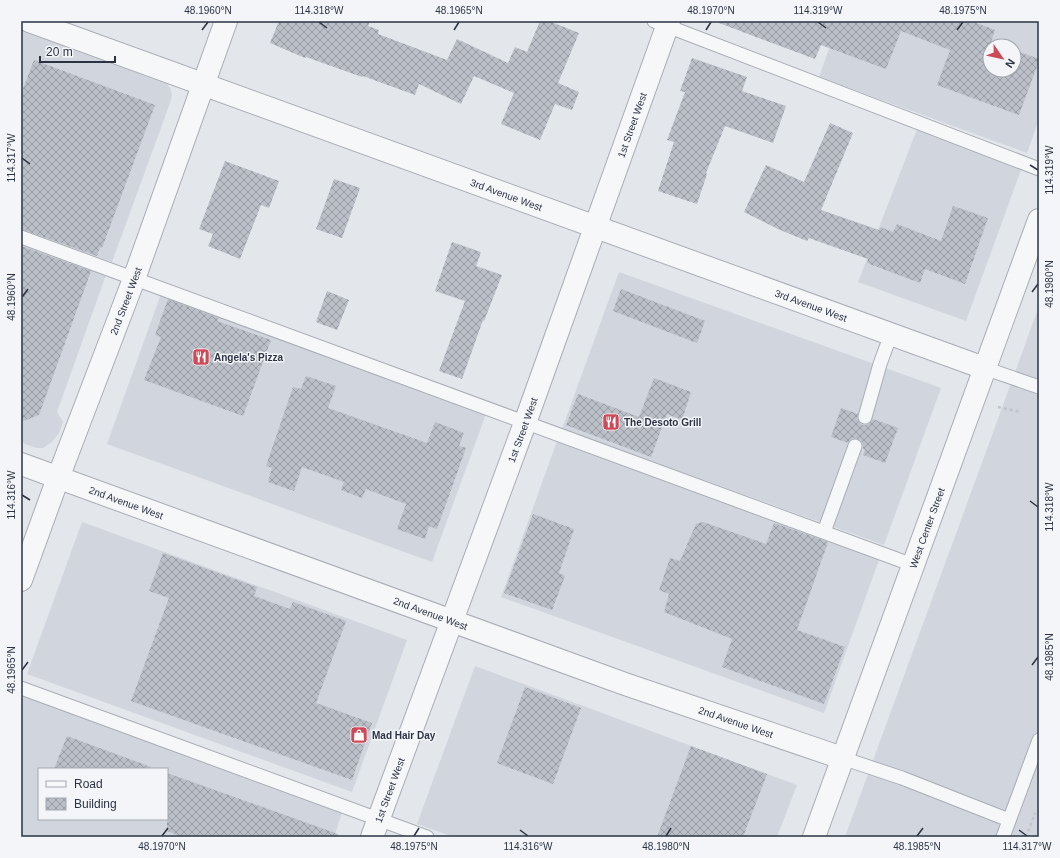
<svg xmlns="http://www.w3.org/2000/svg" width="1060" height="858" font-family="Arial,sans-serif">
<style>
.built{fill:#d1d5dd;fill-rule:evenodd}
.building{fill:url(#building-cross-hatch)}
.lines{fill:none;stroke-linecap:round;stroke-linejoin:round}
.service-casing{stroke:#a8adb5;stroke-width:15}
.minor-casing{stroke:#a8adb5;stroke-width:24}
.tertiary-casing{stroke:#a8adb5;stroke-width:24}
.path{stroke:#c1c4ca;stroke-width:2.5;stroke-dasharray:3 3;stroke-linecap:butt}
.service{stroke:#f6f7f9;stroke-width:13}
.minor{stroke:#f6f7f9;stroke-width:22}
.tertiary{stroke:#f6f7f9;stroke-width:22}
.ticks{fill:none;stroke:#2b3343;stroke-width:1.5}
.labels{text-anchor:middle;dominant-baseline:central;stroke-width:3;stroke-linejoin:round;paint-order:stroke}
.street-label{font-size:10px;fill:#2b3343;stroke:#f3f5f8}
.poi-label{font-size:10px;font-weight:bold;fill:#2b3343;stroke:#f3f5f8;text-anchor:start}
.neatline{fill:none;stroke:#2b3343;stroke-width:1.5}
.ticks-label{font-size:10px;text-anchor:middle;fill:#2b3343}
</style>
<defs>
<pattern id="building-cross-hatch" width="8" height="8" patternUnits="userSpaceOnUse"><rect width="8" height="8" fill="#babfc8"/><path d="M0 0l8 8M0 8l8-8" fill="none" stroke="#979ca4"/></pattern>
</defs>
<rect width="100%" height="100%" fill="#e3e6eb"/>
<path class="built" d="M839 21H1039V119L1027 153 819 77ZM990 46H1014V70H990Z
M21 31 167 84 170 88 172 95 170 103 112 262 21 229Z
M917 129 1021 170 966 321 858 282Z
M21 244 106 275 57 412 63 422 59 433 52 442 43 448H37L25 444 21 440Z
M619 272 941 388 884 545 562 429Z
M161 294 487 411 432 562 107 444Z
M1039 306V837H845L1006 397Z
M557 441 880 557 824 713 501 597Z
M82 522 407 640 352 792 27 674Z
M475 666 797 785 777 837H454L417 824Z
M21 693 343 810 334 837H21ZM39 769H167V819H39Z"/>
<path class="building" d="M279 21H370L368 26 379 30 378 34 447 60 457 39 508 63 515 47 527 52 540 21H549L579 33 558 83 579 92 572 110 555 104 540 140 501 124 514 93 474 76 461 104 419 84 415 95 363 76 362 77 306 57 305 58 270 43Z
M719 21H971L995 30 991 42 1002 46H990V70H1014V50L1039 59V61L1019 115 937 85 950 50 901 31 886 69 821 45 815 59 719 23Z
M692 58 747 77 742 91 786 106 773 143 725 126 706 173 707 174 697 204 658 191 674 142 667 140 685 92 680 91Z
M34 60 155 105 102 248 100 247 97 256 21 229V94Z
M830 123 853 133 821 210 879 230 880 227 893 232 897 224 941 241 953 206 988 218 965 284 925 269 920 283 867 263 868 259 809 238 807 241 778 229 744 212 766 165 804 182Z
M225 161 279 181 269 208 261 205 240 259 208 246 213 234 199 229Z
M334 179 360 188 342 238 316 229Z
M452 242 481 252 476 266 502 275 484 321 483 320 462 379 439 371 465 301 435 291Z
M21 246 91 271 39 415 21 422Z
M621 289 705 321 697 343 613 311Z
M327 291 349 300 337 330 316 322Z
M168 299 218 318 217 321 271 340 243 416 144 380 161 337 155 335Z
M306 376 336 386 328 408 427 443 435 422 464 433 459 446 466 448 437 529 429 526 425 539 397 529 406 504 366 489 362 498 341 490 344 482 302 467 294 491 268 482 272 468 266 466 293 387 301 389Z
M654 378 691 392 682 420 667 414 651 457 566 425 578 394 639 417Z
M841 408 858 414 857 419 860 423 862 425H867L871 422 873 419 898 428 885 463 863 455 865 450 863 448V444L861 441 858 439 853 438 850 440 848 443 831 437Z
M533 514 574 529 559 573 565 576 552 610 504 593Z
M703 522 766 544 774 523 828 542 797 630 845 647 824 704 722 667 732 639 664 612 669 594 659 590 670 558 680 561 696 524Z
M163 553 257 587 254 596 290 609 293 602 346 621 316 703 372 723 352 780 131 701 169 598 149 591Z
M525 687 581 708 553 784 497 763Z
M67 736 151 767 150 769H54Z
M691 746 767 774 743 837H657Z
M167 773 338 834V837H182L167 831Z"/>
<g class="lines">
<defs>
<path id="service" d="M654 21 1039 169
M21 237 913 565
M984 368 1039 387
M865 417 880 364 891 334
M824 532 855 446
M21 688 427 837
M842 758 902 778 1009 820
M1003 837 1039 740"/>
<g id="minor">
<path id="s1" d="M29 21 984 368"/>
<path id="s2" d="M372 837 525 423 669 21"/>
</g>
<g id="tertiary">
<path id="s3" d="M21 464 625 684 842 758"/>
<path id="s4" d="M21 580 58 478 134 279 226 21"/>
<path id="s5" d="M814 837 1039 220"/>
</g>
</defs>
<use href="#service" class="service-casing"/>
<use href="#minor" class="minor-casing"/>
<use href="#tertiary" class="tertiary-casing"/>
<path class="path" d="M998 407 1021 412
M1026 837 1035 813"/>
<use href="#service" class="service"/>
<use href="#minor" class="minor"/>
<use href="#tertiary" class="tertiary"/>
</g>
<path class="ticks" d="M319 22 327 28M818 22 826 28M202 30 208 22M454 30 459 22M706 30 711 22M957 30 963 22M22 158 30 164M1030 165 1038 170M1032 292 1038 284M22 297 28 289M22 495 30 500M1030 501 1038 507M1032 665 1038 657M22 670 28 662M520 830 528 836M1019 830 1027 836M162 836 168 828M414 836 419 828M666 836 671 828M917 836 923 828"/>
<defs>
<symbol id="restaurant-square" viewBox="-11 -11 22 22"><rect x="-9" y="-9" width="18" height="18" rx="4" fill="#cd4b59" stroke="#f3f5f8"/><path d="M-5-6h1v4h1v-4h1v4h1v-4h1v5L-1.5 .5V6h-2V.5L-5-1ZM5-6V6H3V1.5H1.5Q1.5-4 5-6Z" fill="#fff"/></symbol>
<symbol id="shop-square" viewBox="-11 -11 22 22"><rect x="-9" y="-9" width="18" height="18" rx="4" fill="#cd4b59" stroke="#f3f5f8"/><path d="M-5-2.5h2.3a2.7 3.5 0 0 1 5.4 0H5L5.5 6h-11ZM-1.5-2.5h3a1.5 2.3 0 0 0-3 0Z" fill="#fff"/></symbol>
</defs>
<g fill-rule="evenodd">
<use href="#restaurant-square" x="191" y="347" width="20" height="20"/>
<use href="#restaurant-square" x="601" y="412" width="20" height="20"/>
<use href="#shop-square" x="349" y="725" width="20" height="20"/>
</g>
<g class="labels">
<g class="street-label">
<text stroke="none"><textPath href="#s2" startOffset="758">1st Street West</textPath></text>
<text stroke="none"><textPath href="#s1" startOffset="508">3rd Avenue West</textPath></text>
<text stroke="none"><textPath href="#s4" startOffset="298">2nd Street West</textPath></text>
<text stroke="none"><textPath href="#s1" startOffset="832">3rd Avenue West</textPath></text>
<text stroke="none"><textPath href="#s2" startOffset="434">1st Street West</textPath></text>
<text stroke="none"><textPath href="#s3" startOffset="112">2nd Avenue West</textPath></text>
<text stroke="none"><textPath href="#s5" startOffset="329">West Center Street</textPath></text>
<text stroke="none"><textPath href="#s3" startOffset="436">2nd Avenue West</textPath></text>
<text stroke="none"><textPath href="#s3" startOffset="760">2nd Avenue West</textPath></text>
<text stroke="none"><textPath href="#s2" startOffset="50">1st Street West</textPath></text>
</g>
<g class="poi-label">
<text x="214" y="357">Angela's Pizza</text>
<text x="624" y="422">The Desoto Grill</text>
<text x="372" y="735">Mad Hair Day</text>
</g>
</g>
<rect width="1060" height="858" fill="none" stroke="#f3f5f8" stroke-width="44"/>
<rect x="38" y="768" width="130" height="52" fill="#f3f5f8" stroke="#a3a7b0"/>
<rect x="46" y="781" width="20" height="6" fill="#f6f7f9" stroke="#a3a7b0"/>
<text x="74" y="788" font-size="12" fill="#2b3343">Road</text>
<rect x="46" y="798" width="20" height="12" fill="url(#building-cross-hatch)" stroke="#a3a7b0"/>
<text x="74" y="808" font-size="12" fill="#2b3343">Building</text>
<g transform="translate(1002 58) rotate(124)"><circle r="19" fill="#f3f5f8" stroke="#a3a7b0"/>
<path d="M0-3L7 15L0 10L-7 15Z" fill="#cd4b59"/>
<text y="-6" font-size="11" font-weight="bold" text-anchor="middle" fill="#2b3343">N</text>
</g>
<path d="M40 56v6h75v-6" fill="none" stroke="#2b3343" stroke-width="2"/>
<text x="46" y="56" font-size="12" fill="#2b3343" stroke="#f3f5f8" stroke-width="3" paint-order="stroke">20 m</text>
<rect x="22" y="22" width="1016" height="814" class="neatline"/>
<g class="ticks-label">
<text x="208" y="14">48.1960°N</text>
<text x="319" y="14">114.318°W</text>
<text x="459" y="14">48.1965°N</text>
<text x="711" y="14">48.1970°N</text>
<text x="818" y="14">114.319°W</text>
<text x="963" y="14">48.1975°N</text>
<text transform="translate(11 158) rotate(-90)" y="4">114.317°W</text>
<text transform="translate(1049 170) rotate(-90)" y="4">114.319°W</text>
<text transform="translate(1049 284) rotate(-90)" y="4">48.1980°N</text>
<text transform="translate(11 297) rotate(-90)" y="4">48.1960°N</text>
<text transform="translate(11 495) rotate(-90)" y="4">114.316°W</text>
<text transform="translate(1049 507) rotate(-90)" y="4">114.318°W</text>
<text transform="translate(1049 657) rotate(-90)" y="4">48.1985°N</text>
<text transform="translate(11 670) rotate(-90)" y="4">48.1965°N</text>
<text x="162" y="850">48.1970°N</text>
<text x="414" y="850">48.1975°N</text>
<text x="528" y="850">114.316°W</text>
<text x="666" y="850">48.1980°N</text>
<text x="917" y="850">48.1985°N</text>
<text x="1027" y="850">114.317°W</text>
</g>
</svg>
